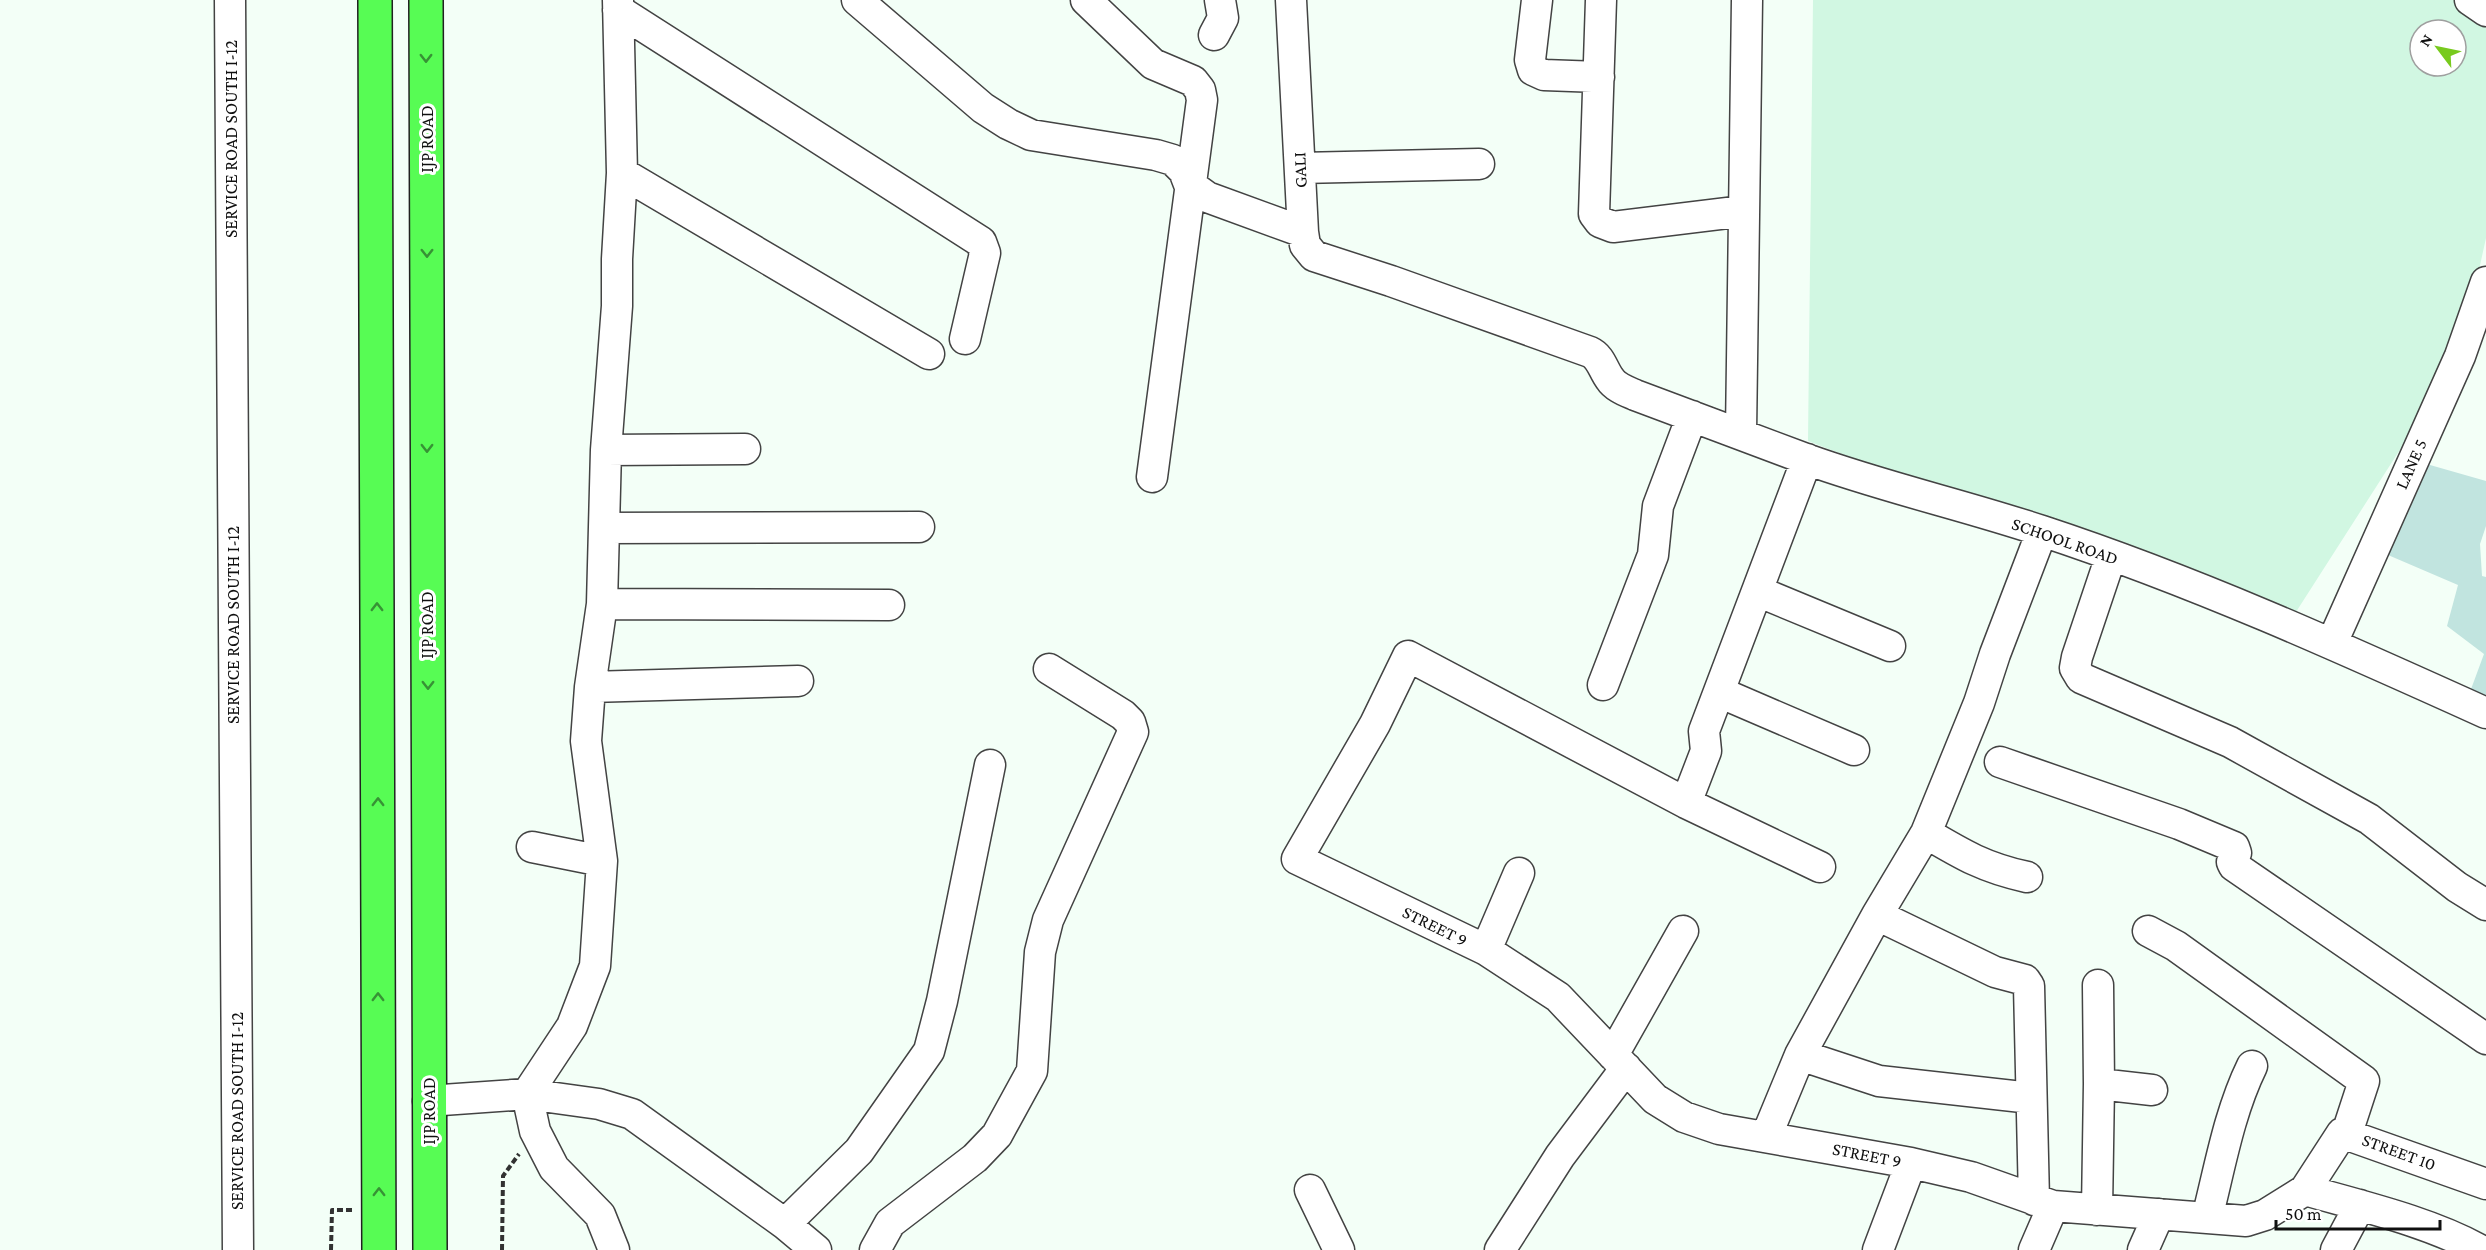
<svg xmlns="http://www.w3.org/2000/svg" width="2486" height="1250" font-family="'Crimson Pro',serif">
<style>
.farmland{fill:#d1f7e2;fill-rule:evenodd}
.cemetery{fill:#c1e4df}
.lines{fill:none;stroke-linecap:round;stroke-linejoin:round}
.minor-casing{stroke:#434343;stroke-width:33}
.highway-casing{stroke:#212121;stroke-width:36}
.path{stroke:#323232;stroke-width:4;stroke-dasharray:6 3;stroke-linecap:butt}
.minor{stroke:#fff;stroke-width:30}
.highway{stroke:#57fc54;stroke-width:33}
.oneway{stroke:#379235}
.labels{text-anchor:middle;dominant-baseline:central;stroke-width:6;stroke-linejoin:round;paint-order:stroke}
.street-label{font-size:18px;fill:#101010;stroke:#fff}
</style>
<rect width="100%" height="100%" fill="#f3fff7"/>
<path class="farmland" d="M1813 0H2473L2486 9V238L2460 356 2287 626 1808 441ZM2420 30H2456V66H2420Z"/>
<path class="cemetery" d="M2402 457 2486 481V526L2480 544 2482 576 2486 577V708L2467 700 2484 654 2447 626 2458 585 2367 546Z"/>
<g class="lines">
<defs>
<path id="minor" d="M230 0 238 1250
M857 0 983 108 1008 124 1031 135 1156 155 1173 160 1184 171 1189 184 1207 197 1303 232
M1086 0 1153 64 1193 81 1200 90 1202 100 1152 477
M1291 0 1303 232 1305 245 1314 256 1391 281 1590 352C1601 357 1603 370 1610 379 1615 387 1626 391 1635 395 1692 416 1749 438 1806 459 1883 487 1964 505 2042 531 2194 581 2340 647 2486 713
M1537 0 1530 60 1533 70 1544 75 1599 77
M1601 0 1594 214 1600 222 1613 227 1744 211
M2470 0 2486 11
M618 10 981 242 985 253 965 339
M1214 35 1223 18 1220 0
M1300 168 1479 164
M622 173 929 354
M1741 433 1747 0
M606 450 745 449
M1807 459 1704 731 1706 751 1686 803 1408 656 1375 724 1297 859 1486 950 1558 997 1655 1099 1684 1117 1719 1129 1911 1163 1971 1177 2053 1206 2246 1221 2265 1215 2305 1190C2361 1206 2430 1222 2480 1250
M604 528 919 527
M2111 556 2077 657 2075 668 2081 678 2230 742 2369 819 2457 887 2486 905
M1757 591 1890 646
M602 604 889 605
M2332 643 2460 356 2486 282
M1603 685 1653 555 1658 506 1692 416
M590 687 798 681
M1719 692 1854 750
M2000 762 2179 824 2234 847 2236 853 2232 862 2234 866 2486 1039
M1686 803 1820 867
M1926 833C1963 855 1985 868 2027 877
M532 847 602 861
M1877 915 1995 972 2025 980 2029 986 2034 1200
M2148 931 2176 946 2364 1081 2347 1133
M1486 950 1519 873
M1613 1055 1683 931
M1800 1055 1879 1081 2031 1098
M2099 1084 2152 1090
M428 1101 527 1094 599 1104 632 1114 785 1224 816 1250
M1766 1137 1800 1055 1877 915 1926 833 1979 703 1995 654 2042 531
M1310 1190 1339 1250
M2305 1190 2342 1133 2486 1184
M2097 1210 2099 1084 2098 985
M2207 1218C2220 1167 2229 1113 2252 1066
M785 1224 859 1151 929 1051 942 1001 990 765
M614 1250 600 1215 554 1168 535 1131 527 1094 572 1026 595 966 602 861 586 741 590 687 602 604 606 450 617 306V259L622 173 618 0
M875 1250 890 1223 975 1158 997 1135 1032 1071 1040 952 1048 920 1133 732 1130 722 1123 715 1049 669
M1500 1250 1560 1156 1626 1068
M1878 1250 1911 1163
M2034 1250 2053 1206
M2143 1250 2159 1214
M2336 1250 2360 1205"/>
<path id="highway" d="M375 0 379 1250
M426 0 430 1250"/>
</defs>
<use href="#minor" class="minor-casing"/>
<use href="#highway" class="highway-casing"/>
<path class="path" d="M331 1250 332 1210H354
M502 1250 503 1176 519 1154"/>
<use href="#minor" class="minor"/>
<use href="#highway" class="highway"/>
</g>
<defs><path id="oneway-chevron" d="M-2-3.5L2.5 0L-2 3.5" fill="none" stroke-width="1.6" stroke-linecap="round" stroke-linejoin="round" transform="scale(1.5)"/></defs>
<g class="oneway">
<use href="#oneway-chevron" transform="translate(426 58) rotate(90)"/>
<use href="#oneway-chevron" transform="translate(427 253) rotate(90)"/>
<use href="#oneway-chevron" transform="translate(427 448) rotate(90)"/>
<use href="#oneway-chevron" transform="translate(377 607) rotate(-90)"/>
<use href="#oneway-chevron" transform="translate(428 685) rotate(90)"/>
<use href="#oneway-chevron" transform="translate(378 802) rotate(-90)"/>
<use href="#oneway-chevron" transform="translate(378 997) rotate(-90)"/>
<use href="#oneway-chevron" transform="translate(379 1192) rotate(-90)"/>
</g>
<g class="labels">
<g class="street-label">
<text transform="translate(231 139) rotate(-90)">SERVICE ROAD SOUTH I-12</text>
<text transform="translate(427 139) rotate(-90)">IJP ROAD</text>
<text transform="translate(1300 170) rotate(-92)">GALI</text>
<text transform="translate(2411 464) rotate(-66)">LANE 5</text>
<text transform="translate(2065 541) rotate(19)">SCHOOL ROAD</text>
<text transform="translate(233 625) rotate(-90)">SERVICE ROAD SOUTH I-12</text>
<text transform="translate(427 625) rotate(-90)">IJP ROAD</text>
<text transform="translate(1435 926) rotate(26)">STREET 9</text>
<text transform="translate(237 1111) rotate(-90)">SERVICE ROAD SOUTH I-12</text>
<text transform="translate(429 1111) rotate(-90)">IJP ROAD</text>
<text transform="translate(2399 1152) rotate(20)">STREET 10</text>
<text transform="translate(1867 1155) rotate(11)">STREET 9</text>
</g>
</g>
<g transform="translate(2438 48) rotate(302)"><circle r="28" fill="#ffffff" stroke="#9f9f9f" stroke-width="1.5"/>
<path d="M0-4.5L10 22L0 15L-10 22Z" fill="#78ca1e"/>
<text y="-9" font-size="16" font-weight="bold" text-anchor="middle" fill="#101010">N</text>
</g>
<path d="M2276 1220v9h164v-9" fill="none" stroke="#101010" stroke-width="3"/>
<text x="2285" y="1220" font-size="18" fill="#101010" stroke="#ffffff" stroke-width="4.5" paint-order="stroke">50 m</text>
</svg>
